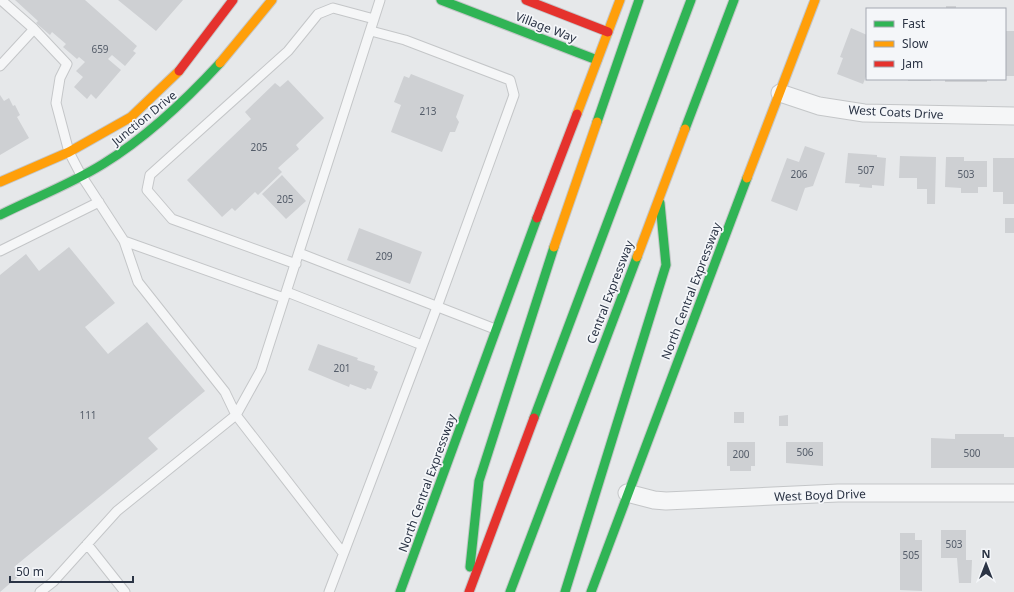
<svg xmlns="http://www.w3.org/2000/svg" width="1014" height="592" font-family="'Noto Sans',sans-serif">
<style>
.building{fill:#ced0d3}
.lines{fill:none;stroke-linecap:round;stroke-linejoin:round}
.lane-casing{stroke:#c4c6c8;stroke-width:11}
.street-casing{stroke:#c4c6c8;stroke-width:19}
.fast-casing{stroke:#c4c6c8;stroke-width:11}
.slow-casing{stroke:#c4c6c8;stroke-width:11}
.jam-casing{stroke:#c4c6c8;stroke-width:11}
.lane{stroke:#f5f6f7;stroke-width:9}
.street{stroke:#f5f6f7;stroke-width:17}
.fast{stroke:#30b455;stroke-width:9}
.slow{stroke:#ff9f0a;stroke-width:9}
.jam{stroke:#e5322d;stroke-width:9}
.labels{text-anchor:middle;dominant-baseline:central;stroke-width:3.5;stroke-linejoin:round;paint-order:stroke}
.number-label{font-size:10px;fill:#545c69}
.street-label{font-size:12px;fill:#2b3445;stroke:#f4f6f9}
</style>
<rect width="100%" height="100%" fill="#e6e8ea"/>
<path class="building" d="M15 0H85L137 46 133 51 136 53 125 66 112 55 108 59 121 70 96 99 91 94 87 99 74 87 83 77 76 71 85 62 79 57 77 59 63 47 66 44 52 32 50 35 36 23 38 21Z
M118 0H183L156 31Z
M946 6H956V9H946Z
M851 28 867 35V74L863 84 837 74 843 58 840 57Z
M1005 31H1014V76H1005Z
M411 74 464 95 456 117 459 122 455 132H450L442 152 391 132 401 105 394 102 404 76 409 78Z
M908 79H931V81H908Z
M945 79H987V82H945Z
M288 80 324 118 296 145 299 149 278 168 282 172 258 195 255 192 235 211 232 208 222 217 187 180 251 119 245 112 275 83 280 87Z
M0 95 4 101 9 98 13 106 15 105 20 115 17 117 29 138 0 155Z
M805 146 825 153 813 186 805 188 797 211 771 201 787 158 799 162Z
M848 153 877 155V157L886 158 884 186 872 185V188L859 187 860 184 845 183Z
M900 156 936 157 935 204H927V189H917V178H899Z
M946 157H964V161H987V187H978V193H961V188L945 187Z
M993 158H1014V204H1003V192H993Z
M282 175 306 201 286 219 262 194Z
M1005 218H1014V233H1005Z
M359 228 422 252 410 284 347 260Z
M69 247 115 303 85 327 108 354 147 322 205 391 148 438 158 449 14 567 20 575 0 592V275L26 254 39 271Z
M318 344 358 358 357 360 375 366 374 370 378 372 371 389 367 388 366 390 350 384 349 387 308 370Z
M734 412H744V423H734Z
M788 415V426H779V416Z
M955 434H1004V437H1014V468H931V438L955 439Z
M727 442H755V466H751V471H730V466H727Z
M786 442H823V466L786 463Z
M941 530H966V560H972L971 583H959L957 558H941Z
M900 533H915V540H922V591L900 590Z"/>
<g class="lines">
<defs>
<path id="lane" d="M1 0 34 29
M0 66 34 29 67 64 60 78 56 103 69 152 81 175 124 241 138 282 225 392 236 415 343 553
M124 241 284 298
M0 251 99 202
M299 253 495 329
M296 264 172 219 147 190 150 175 288 51 318 14 333 8 374 19
M287 292 422 345
M87 544 125 592
M40 592 53 582 117 511 236 415 261 370 380 0
M329 592 437 307 514 95 510 80 405 40 371 31"/>
<path id="street" d="M780 93 819 106 864 113 1014 116
M627 493 654 500 666 501 838 493H1014"/>
<path id="fast" d="M441 0 597 60
M597 122 639 0
M685 129 734 0
M0 215C34 198 71 184 103 164 147 137 185 101 220 63
M534 418 691 0
M470 567 479 481 554 247
M400 592 537 218
M510 592 637 257
M565 592 666 265 660 203
M591 592 747 178"/>
<path id="slow" d="M220 63 272 0
M577 114 620 0
M747 178 815 0
M0 182 69 152 131 117 179 71
M554 247 597 122
M637 257 685 129"/>
<path id="jam" d="M526 0 608 32
M179 71 233 0
M537 218 577 114
M469 592 534 418"/>
</defs>
<use href="#lane" class="lane-casing"/>
<use href="#street" class="street-casing"/>
<use href="#fast" class="fast-casing"/>
<use href="#slow" class="slow-casing"/>
<use href="#jam" class="jam-casing"/>
<use href="#lane" class="lane"/>
<use href="#street" class="street"/>
<use href="#fast" class="fast"/>
<use href="#slow" class="slow"/>
<use href="#jam" class="jam"/>
</g>
<g class="labels">
<g class="number-label">
<text x="100" y="49">659</text>
<text x="428" y="111">213</text>
<text x="259" y="147">205</text>
<text x="866" y="170">507</text>
<text x="799" y="174">206</text>
<text x="966" y="174">503</text>
<text x="285" y="199">205</text>
<text x="384" y="256">209</text>
<text x="342" y="368">201</text>
<text x="88" y="415">111</text>
<text x="805" y="452">506</text>
<text x="972" y="453">500</text>
<text x="741" y="454">200</text>
<text x="954" y="544">503</text>
<text x="911" y="555">505</text>
</g>
<g class="street-label">
<text transform="translate(546 27) rotate(21)">Village Way</text>
<text transform="translate(896 112) rotate(3)">West Coats Drive</text>
<text transform="translate(144 118) rotate(-39)">Junction Drive</text>
<text transform="translate(691 291) rotate(-69)">North Central Expressway</text>
<text transform="translate(610 292) rotate(-69)">Central Expressway</text>
<text transform="translate(427 483) rotate(-70)">North Central Expressway</text>
<text transform="translate(820 495) rotate(-2)">West Boyd Drive</text>
</g>
</g>
<rect x="866" y="8" width="140" height="72" fill="#f4f6f9" stroke="#a4a8b1"/>
<rect x="874" y="21" width="20" height="6" fill="#30b455" stroke="#a4a8b1"/>
<text x="902" y="28" font-size="12" fill="#2b3445">Fast</text>
<rect x="874" y="41" width="20" height="6" fill="#ff9f0a" stroke="#a4a8b1"/>
<text x="902" y="48" font-size="12" fill="#2b3445">Slow</text>
<rect x="874" y="61" width="20" height="6" fill="#e5322d" stroke="#a4a8b1"/>
<text x="902" y="68" font-size="12" fill="#2b3445">Jam</text>
<g transform="translate(986 564)" stroke="#f4f6f9" stroke-width="3" paint-order="stroke">
<path d="M0-3L7 15L0 10L-7 15Z" fill="#2b3445"/>
<text y="-6" font-size="11" font-weight="bold" text-anchor="middle" fill="#2b3445">N</text>
</g>
<path d="M10 576v6h123v-6" fill="none" stroke="#2b3445" stroke-width="2"/>
<text x="16" y="576" font-size="12" fill="#2b3445" stroke="#f4f6f9" stroke-width="3" paint-order="stroke">50 m</text>
</svg>
